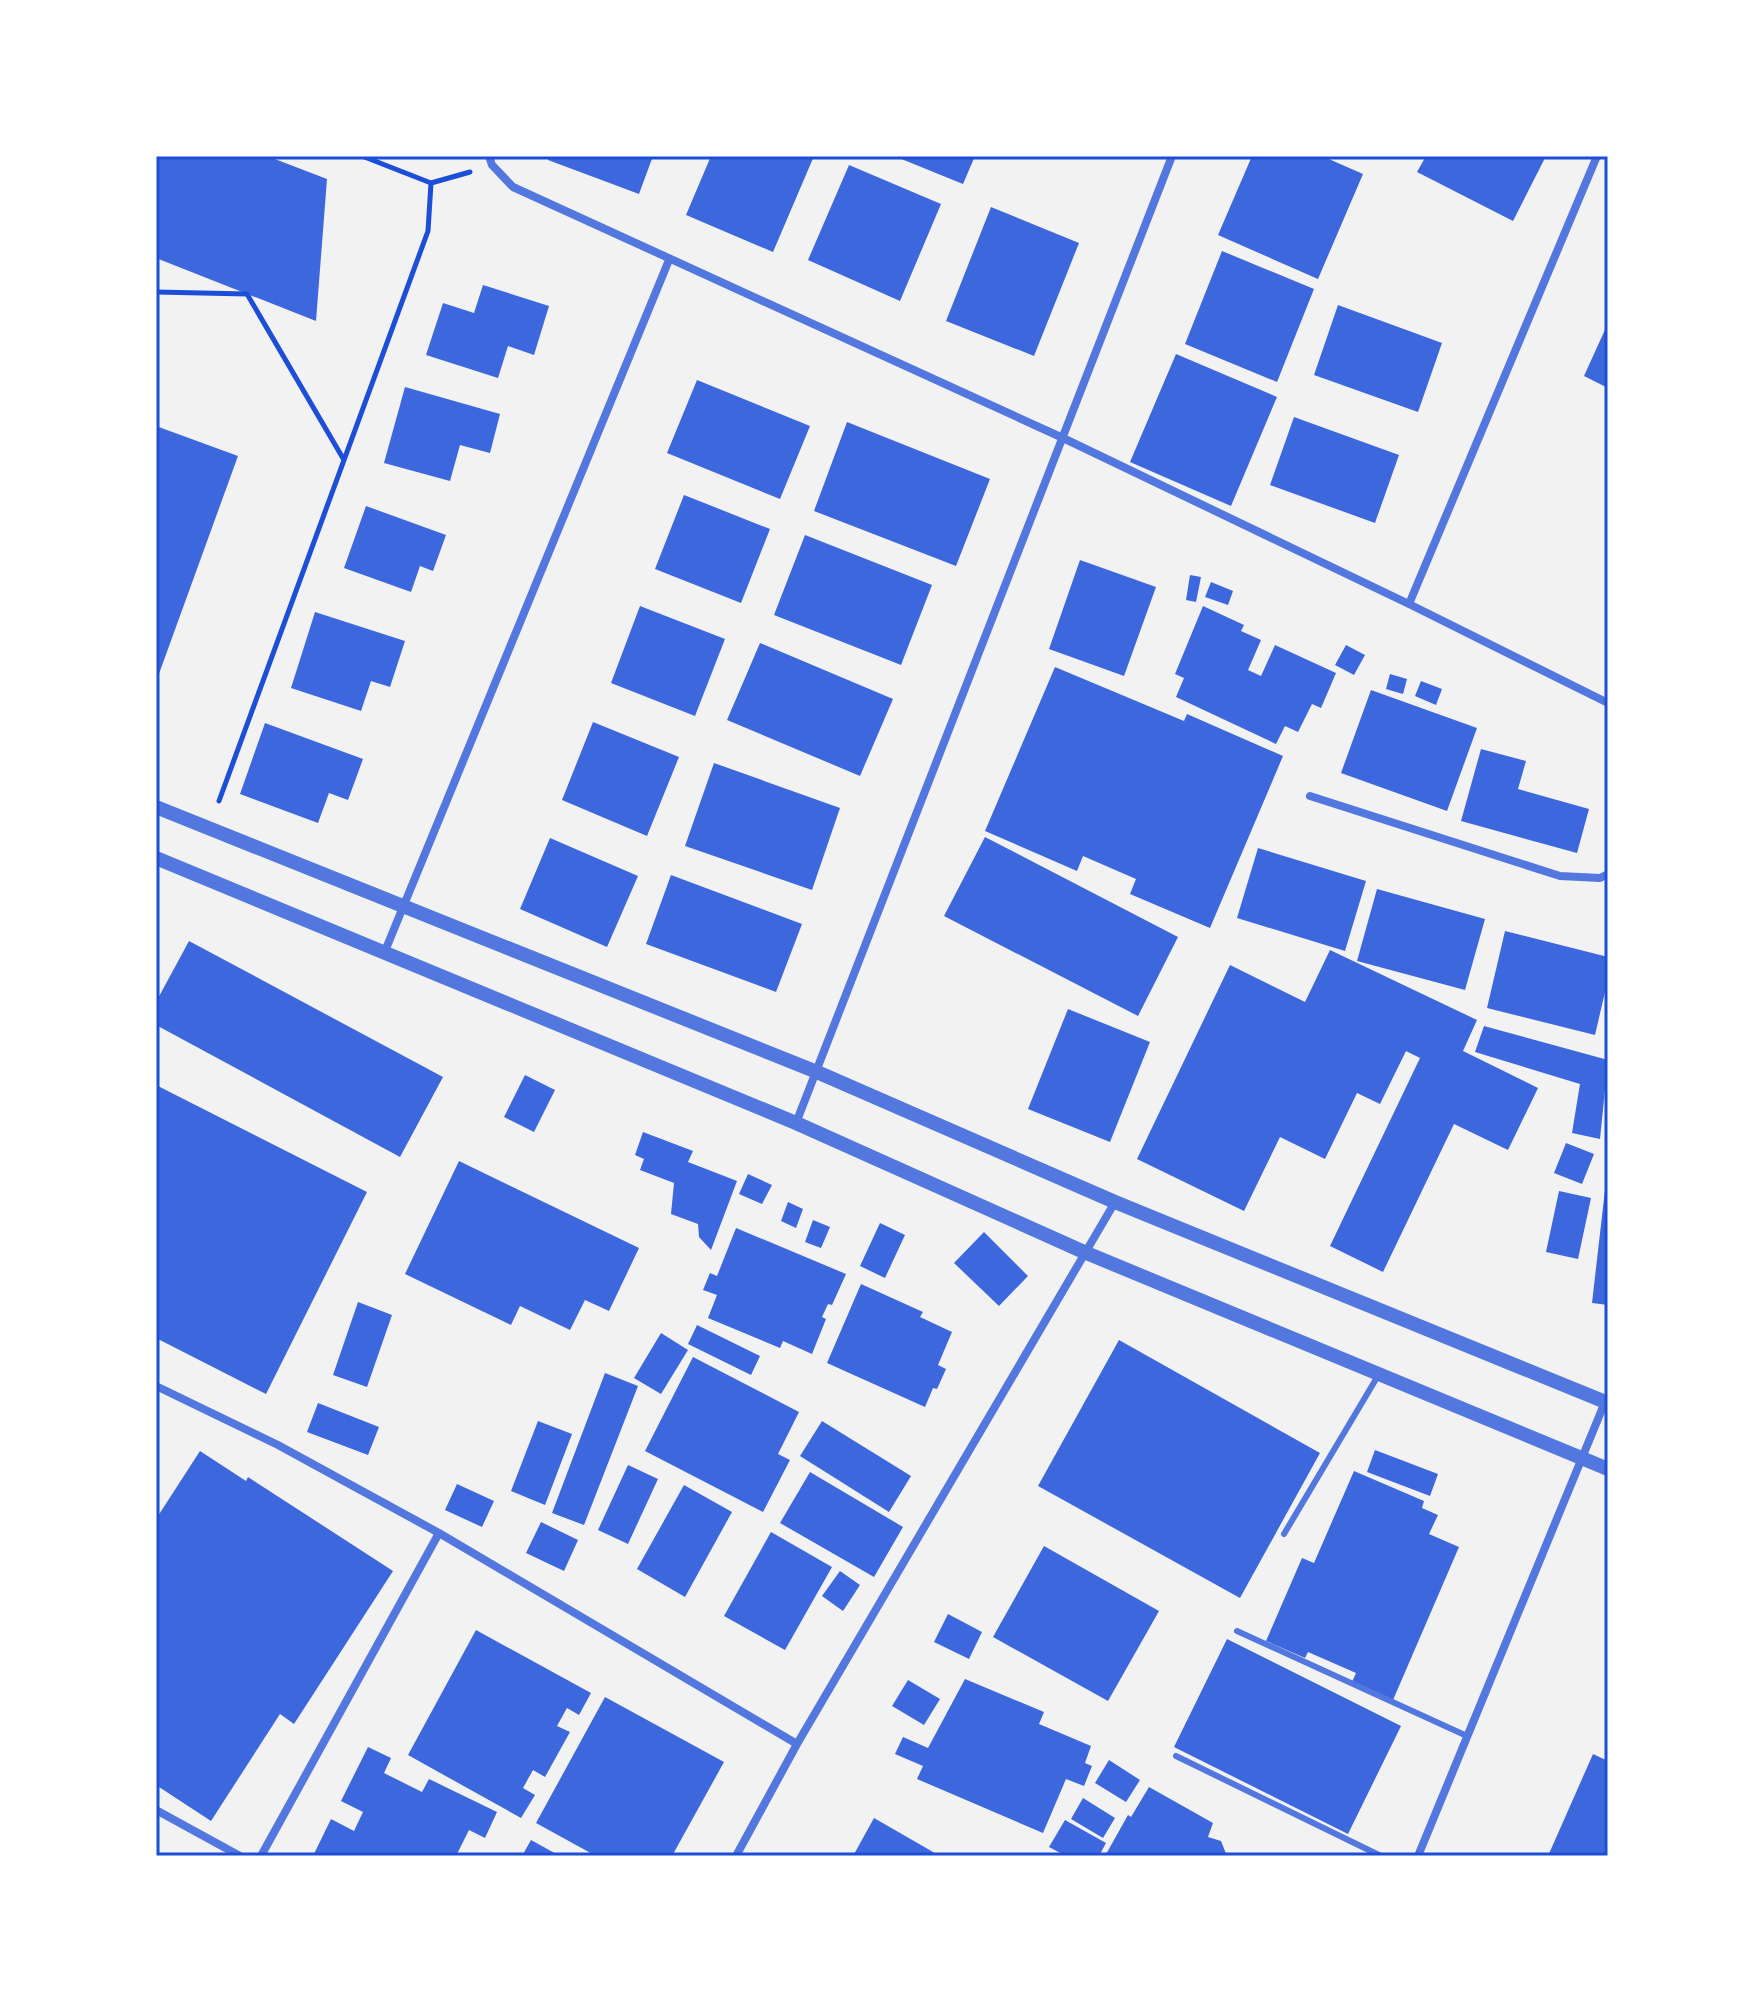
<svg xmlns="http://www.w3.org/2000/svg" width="1764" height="2012" font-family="'Alegreya Sans',sans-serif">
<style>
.building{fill:#3d67dc}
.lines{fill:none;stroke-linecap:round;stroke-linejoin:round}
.path{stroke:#1d4ed8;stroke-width:5}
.service{stroke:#5277de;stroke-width:6}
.minor{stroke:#5277de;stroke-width:8}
.tertiary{stroke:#5277de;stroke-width:14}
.neatline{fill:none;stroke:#1d4ed8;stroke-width:3}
</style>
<rect width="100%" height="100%" fill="#f2f2f2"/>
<path class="building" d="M156 156H267L327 179 316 321 156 258Z
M550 156H653L639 194 548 160Z
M711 156H814L773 252 686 215Z
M894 156H975L963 184Z
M1252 156H1322L1363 174 1318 279 1218 235Z
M1426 156H1546L1513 221 1417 172Z
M849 165 941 204 900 301 808 260Z
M991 207 1079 243 1034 356 946 321Z
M1222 251 1314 289 1277 382 1185 344Z
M483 285 549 306 534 355 508 346 498 378 426 355 443 303 474 313Z
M1338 305 1442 343 1418 412 1314 375Z
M1608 323V388L1584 376Z
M1176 354 1277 397 1231 506 1130 462Z
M697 380 810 426 780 499 667 453Z
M405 387 500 414 490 453 460 445 450 481 384 463Z
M1294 417 1399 455 1375 523 1270 485Z
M847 422 990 479 956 566 814 511Z
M156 426 238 456 156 682Z
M684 495 770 529 741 603 655 569Z
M366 506 446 535 433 571 420 566 411 592 344 568Z
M805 535 932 585 901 665 774 615Z
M1080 560 1156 587 1124 676 1049 649Z
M1190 575 1201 577 1196 602 1186 600Z
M1211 582 1233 591 1228 605 1205 597Z
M640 606 725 639 695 716 611 683Z
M1203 606 1244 625 1241 631 1261 640 1248 670 1261 676 1275 645 1336 673 1321 708 1312 704 1298 732 1285 726 1276 744 1176 697 1184 678 1175 674Z
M315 612 405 641 390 687 371 681 361 711 291 688Z
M760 643 893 699 860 776 727 720Z
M1346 645 1365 655 1354 675 1335 665Z
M1055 667 1184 721 1187 714 1283 756 1210 928 1130 894 1136 879 1083 856 1077 871 985 831Z
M1390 674 1407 679 1403 694 1386 689Z
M1421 681 1442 689 1436 705 1415 696Z
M1371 690 1477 728 1447 811 1341 773Z
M593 722 679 757 647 836 562 800Z
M265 723 363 759 348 800 329 793 318 823 240 794Z
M1481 749 1526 761 1518 789 1589 809 1577 853 1461 821Z
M714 763 840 808 812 890 685 846Z
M985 837 1178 937 1138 1016 944 916Z
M550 838 638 876 607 947 520 909Z
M1258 848 1366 881 1345 951 1237 918Z
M671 875 802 924 776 992 646 944Z
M1377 889 1485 919 1465 990 1357 961Z
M1505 931 1608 957V979L1595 1035 1487 1008Z
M189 941 443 1077 400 1157 156 1025V1002Z
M1330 950 1477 1020 1463 1051 1538 1088 1508 1150 1454 1124 1383 1272 1330 1246 1420 1058 1406 1051 1380 1104 1357 1093 1325 1159 1280 1137 1244 1211 1137 1159 1230 965 1305 1002Z
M1068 1009 1150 1042 1110 1142 1028 1109Z
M1484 1026 1608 1060 1600 1139 1572 1133 1580 1084 1475 1052Z
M525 1075 555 1090 534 1132 504 1117Z
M156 1085 367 1192 266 1394 156 1338Z
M643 1132 693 1151 688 1162 737 1181 711 1250 699 1237 698 1224 671 1214 674 1183 640 1170 644 1159 635 1155Z
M1566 1143 1594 1154 1582 1184 1554 1173Z
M459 1161 639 1248 609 1311 585 1300 570 1330 520 1306 511 1325 405 1274Z
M748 1174 772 1185 762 1204 739 1194Z
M1606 1181H1608V1305L1592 1303Z
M1559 1191 1591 1198 1578 1259 1546 1252Z
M788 1202 803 1209 796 1228 781 1221Z
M813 1220 830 1227 821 1248 805 1242Z
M880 1223 905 1235 885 1278 860 1266Z
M736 1228 846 1274 832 1305 828 1304 822 1317 826 1319 812 1354 783 1341 780 1348 708 1318 717 1295 703 1290 710 1273 717 1276Z
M984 1232 1028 1276 999 1306 954 1263Z
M861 1284 923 1312 920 1317 952 1332 938 1365 946 1369 937 1389 933 1388 925 1407 827 1363Z
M358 1302 392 1315 367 1387 333 1375Z
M697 1325 760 1356 751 1375 688 1344Z
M661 1333 688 1350 661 1394 634 1378Z
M1119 1340 1320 1453 1240 1598 1038 1486Z
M693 1357 799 1412 778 1454 790 1460 763 1512 645 1451Z
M605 1373 638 1386 584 1525 552 1513Z
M318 1403 379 1427 368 1455 307 1432Z
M538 1421 572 1434 545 1505 511 1491Z
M822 1421 911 1476 889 1512 800 1456Z
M1375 1450 1438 1474 1430 1496 1367 1472Z
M200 1451 246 1481 248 1477 393 1571 294 1724 280 1714 211 1821 156 1785V1519Z
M628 1465 658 1479 628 1544 598 1530Z
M1354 1471 1424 1501 1422 1508 1438 1515 1429 1534 1459 1547 1393 1700 1352 1682 1356 1673 1308 1652 1305 1658 1266 1641 1302 1558 1314 1563Z
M810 1472 903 1527 874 1577 780 1523Z
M457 1484 494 1501 482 1527 445 1510Z
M684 1485 732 1512 685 1597 637 1569Z
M541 1522 578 1540 564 1571 526 1553Z
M771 1532 832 1567 785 1650 724 1616Z
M1044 1546 1159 1611 1108 1701 993 1637Z
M840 1571 860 1585 843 1611 822 1596Z
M948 1614 982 1632 969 1659 934 1642Z
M476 1630 591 1693 579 1715 567 1708 557 1726 570 1732 545 1777 533 1770 523 1788 535 1795 521 1818 408 1755Z
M1227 1639 1401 1726 1348 1834 1174 1747Z
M965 1679 1044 1712 1039 1724 1091 1746 1085 1763 1092 1766 1084 1786 1066 1779 1043 1833 917 1779 923 1766 895 1754 903 1737 928 1748Z
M908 1680 940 1699 924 1725 892 1706Z
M605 1697 724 1762 672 1856H596L536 1823Z
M368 1747 391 1758 384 1773 422 1792 429 1779 497 1812 485 1838 469 1830 456 1856H313L331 1819 354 1831 363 1812 341 1801Z
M1593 1754 1608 1761V1856H1548Z
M1109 1760 1140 1780 1126 1802 1095 1783Z
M1149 1787 1213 1823 1208 1837 1221 1841 1227 1856H1105L1128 1815 1131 1817Z
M1083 1798 1115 1818 1103 1838 1071 1819Z
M874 1818 940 1856H853Z
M1065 1820 1106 1843 1099 1856H1066L1049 1847Z
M531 1840 560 1856H522Z"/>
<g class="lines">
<path class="path" d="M362 156 431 183 470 172
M156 292 247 294 344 460
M219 801 428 231 431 183"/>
<path class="service" d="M1284 1534 1379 1374
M1237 1631 1467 1736
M1176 1756 1381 1856"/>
<path class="minor" d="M489 156 492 165 513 187 1063 438 1409 604 1608 703
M1409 604 1597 156
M1310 796 1560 876 1600 878 1608 874
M385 951 669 260
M796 1123 1172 156
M156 1386 278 1445 439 1533 797 1744
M156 1810 240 1856
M261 1856 439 1533
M736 1856 797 1744 1115 1202
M1418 1856 1605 1402"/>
<path class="tertiary" d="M156 807 817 1072 1115 1202 1608 1403
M156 858 796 1123 1084 1252 1608 1469"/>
</g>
<rect width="1764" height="2012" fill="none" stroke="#ffffff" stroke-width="316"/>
<rect x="158" y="158" width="1448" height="1696" class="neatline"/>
</svg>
